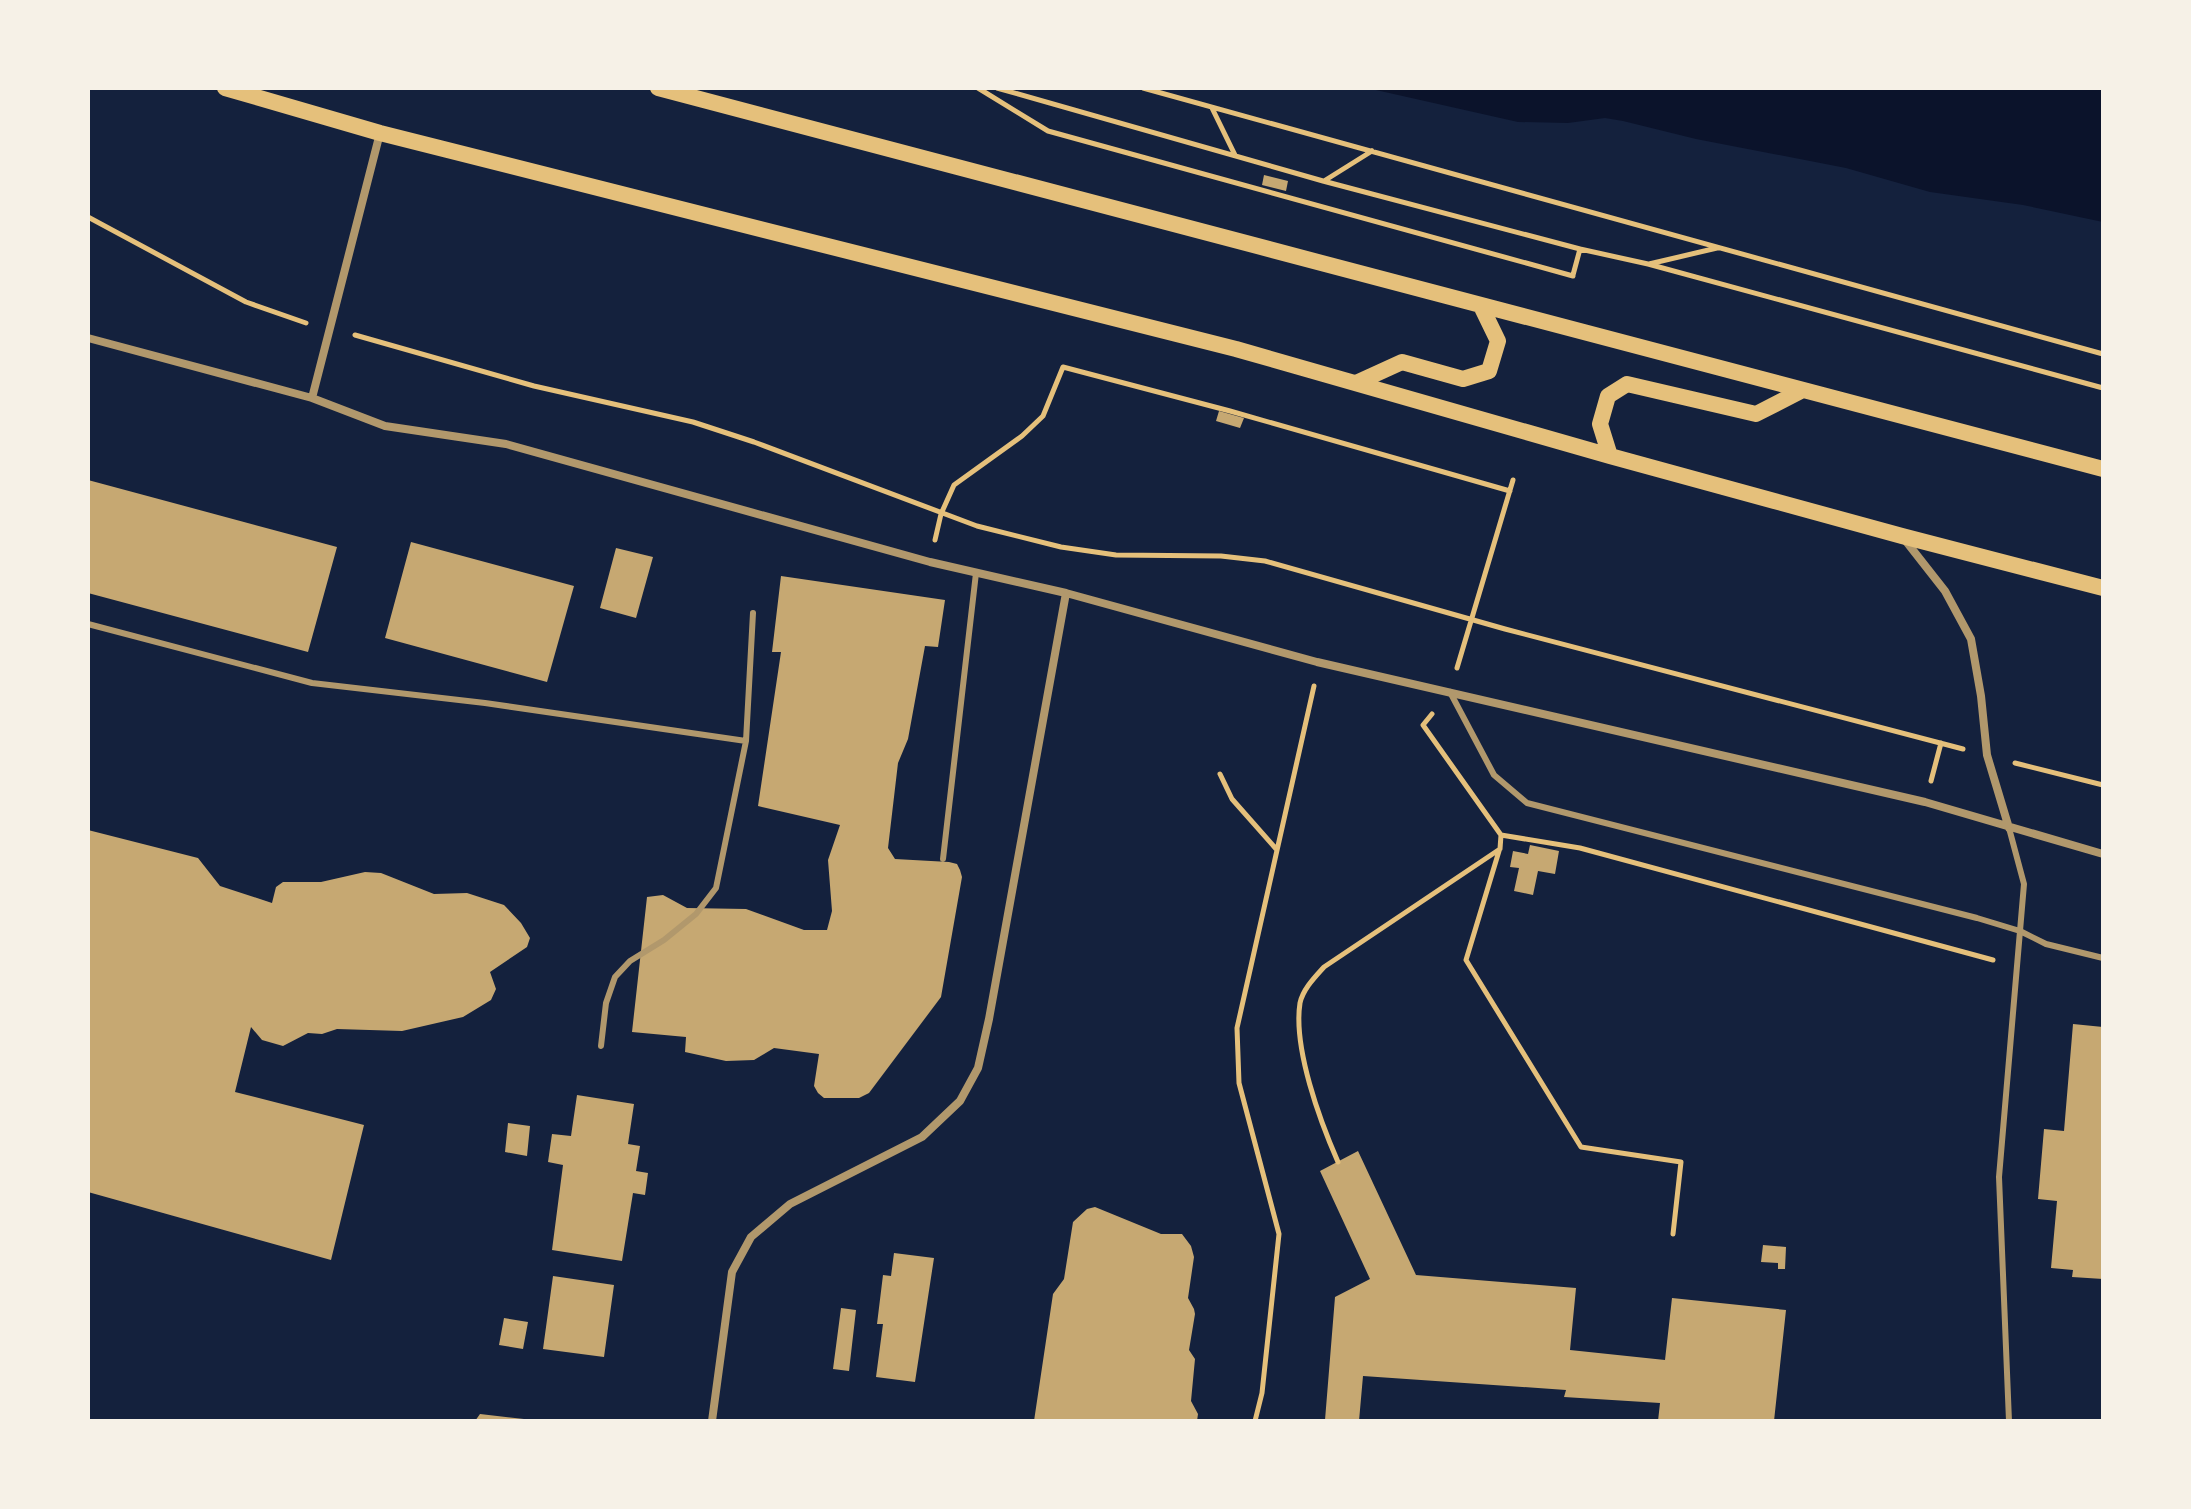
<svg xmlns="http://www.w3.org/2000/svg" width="2191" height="1509" font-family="'Fira Sans Condensed',sans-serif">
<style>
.water{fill:#0b132b}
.building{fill:#c6a872}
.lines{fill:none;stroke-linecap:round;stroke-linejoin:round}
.path{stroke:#e5c07b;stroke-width:5}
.service{stroke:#b1986c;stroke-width:6}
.minor{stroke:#b1986c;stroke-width:8}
.secondary{stroke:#e5c07b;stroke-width:16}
</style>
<rect width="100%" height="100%" fill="#14213d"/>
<path class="water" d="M1367 88H2103V222L2023 205 1930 192 1846 168 1696 139 1623 121 1605 118 1568 123 1518 122Z"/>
<path class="building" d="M1264 175 1288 181 1286 191 1262 185Z
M1219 411 1244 418 1240 428 1216 421Z
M88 480 337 547 308 652 88 593Z
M411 542 574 586 547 682 385 638Z
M616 548 653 557 636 618 600 608Z
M781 576 945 600 938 647 925 646 908 739 898 763 888 848 895 859 949 862 957 864 960 870 962 877 941 997 869 1093 859 1098H824L818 1093 814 1086 819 1054 774 1048 754 1060 726 1061 685 1052 686 1037 632 1032 647 897 663 895 687 908 746 909 804 930H827L832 911 828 860 840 825 758 806 781 652H772Z
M88 830 198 858 220 886 272 903 276 887 283 882H321L365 872 381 873 434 894 467 893 504 905 521 923 530 938 527 947 490 972 496 989 491 1000 463 1017 402 1031 337 1029 322 1034 308 1033 283 1046 262 1040 251 1027 235 1092 364 1125 331 1260 88 1192Z
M1530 845 1559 851 1555 874 1538 871 1533 895 1514 891 1519 868 1510 867 1513 851 1528 854Z
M2073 1024 2103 1027V1279L2072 1277 2073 1270 2051 1268 2057 1201 2038 1199 2044 1129 2064 1131Z
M577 1095 634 1104 628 1144 640 1146 636 1171 648 1173 645 1195 633 1193 622 1261 552 1250 563 1165 548 1162 552 1134 571 1136Z
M508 1123 530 1126 527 1156 505 1152Z
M1358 1151 1416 1275 1576 1288 1570 1350 1665 1360 1672 1298 1786 1310 1774 1421H1658L1660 1403 1564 1397 1566 1390 1363 1376 1359 1421 1325 1420 1335 1297 1370 1279 1320 1171Z
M1095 1207 1161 1234H1182L1191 1246 1194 1257 1188 1298 1194 1309 1195 1314 1189 1350 1195 1359 1191 1401 1198 1414 1197 1421H1034L1053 1294 1064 1279 1073 1222 1087 1209Z
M1763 1245 1786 1247 1785 1269H1778V1263L1761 1262Z
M894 1253 934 1258 915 1382 876 1377 883 1324H877L883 1275 891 1276Z
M553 1276 614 1285 604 1357 543 1349Z
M841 1308 856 1310 849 1371 833 1369Z
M504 1318 528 1322 523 1349 499 1345Z
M480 1414 524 1419V1421H475Z"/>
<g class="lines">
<path class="path" d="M978 88 1048 131 1573 276
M997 88 1323 181 1580 249 1648 264 2103 388
M1143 88 2103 354
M1212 108 1235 155
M1324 181 1372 151
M88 217 246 302 306 323
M1649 264 1717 248
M1573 275 1580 249
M355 335 534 386 693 422 754 442 977 526 1061 547 1116 555 1221 556 1265 561 1505 629 1963 749
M935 540 941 514 954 485 1022 436 1043 416 1063 367 1230 411 1510 491
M1457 668 1513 480
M2015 763 2103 785
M1220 774 1232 799 1277 850
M1931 781 1941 743
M1501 835 1580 848 1993 960
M1499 851 1466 960 1581 1147 1681 1162 1673 1234
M1338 1162C1320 1121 1293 1048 1300 1003 1303 989 1315 977 1324 967L1500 849 1501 835 1423 725 1432 714
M1255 1421 1262 1393 1279 1234 1239 1083 1237 1028 1314 686"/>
<path class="service" d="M88 624 312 683 485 703 746 741 753 613
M1450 692 1494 775 1527 803 1977 918 2020 931 2046 944 2103 958
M943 859 976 573
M601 1046 606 1003 615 977 630 961 664 940 696 914 716 888 746 741
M2009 1421 1999 1177 2024 884 2009 828"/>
<path class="minor" d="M88 338 312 398 385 426 506 444 930 562 1066 593 1317 662 1925 802 2103 854
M312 398 380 133
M1905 540 1945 591 1971 639 1981 696 1987 755 2009 828
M712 1421 732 1272 751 1237 790 1204 922 1137 960 1101 978 1068 989 1019 1066 593"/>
<path class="secondary" d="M225 88 380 133 1236 349 1610 456 1902 536 2103 588
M658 88 2103 469
M1356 383 1402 362 1463 379 1489 371 1498 341 1481 306
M1610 456 1600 424 1608 396 1627 384 1756 414 1801 391"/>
</g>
<rect width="2191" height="1509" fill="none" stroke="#f6f1e7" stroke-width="180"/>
</svg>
